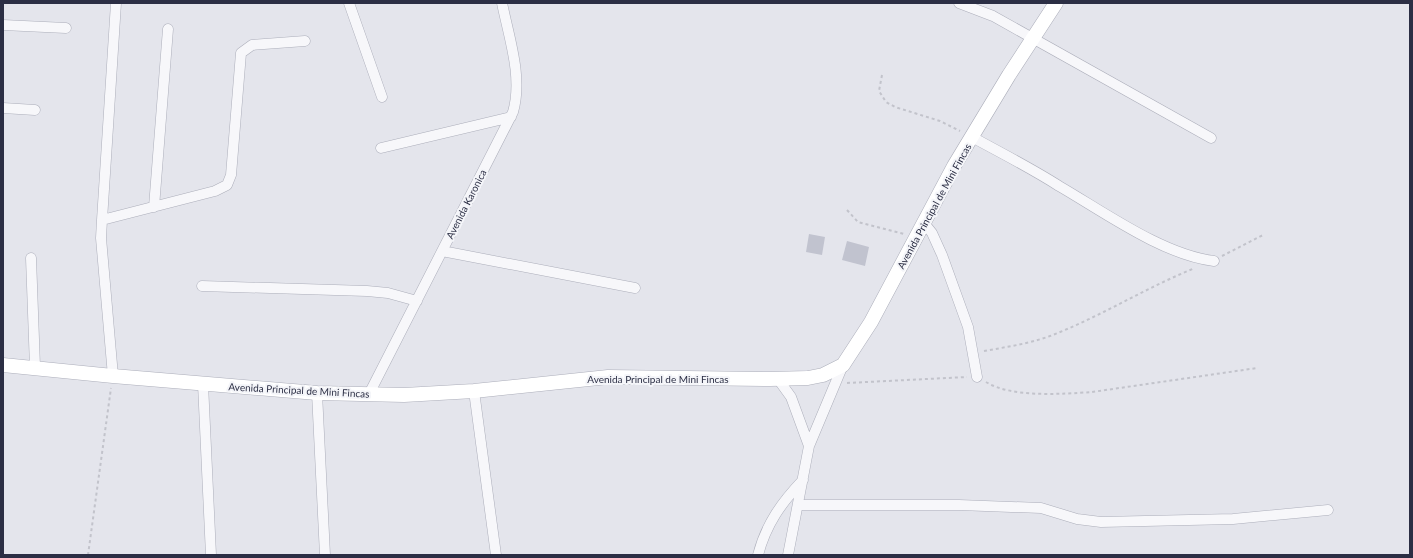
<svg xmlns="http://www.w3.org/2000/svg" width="1413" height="558" font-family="Lato,sans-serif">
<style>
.building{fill:#c1c3cf}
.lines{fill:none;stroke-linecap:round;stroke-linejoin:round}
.street-casing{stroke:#acaeba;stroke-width:11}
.secondary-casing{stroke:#acaeba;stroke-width:15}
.path{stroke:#c2c3cb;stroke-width:2;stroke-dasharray:3 3;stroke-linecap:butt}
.street{stroke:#f7f7fa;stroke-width:10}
.secondary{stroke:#fff;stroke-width:14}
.labels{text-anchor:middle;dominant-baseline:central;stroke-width:4;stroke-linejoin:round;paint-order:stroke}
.street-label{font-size:10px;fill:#2b2e44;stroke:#f4f5f9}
</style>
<rect width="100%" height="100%" fill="#e4e5ec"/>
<path class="building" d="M809 234 825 237 822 255 806 252Z
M847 241 869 247 865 266 842 260Z"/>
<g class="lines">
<defs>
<path id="street" d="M349 3 382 97
M959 3 993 16 1211 138
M3 25 66 28
M3 108 35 110
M972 137C1001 153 1031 168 1059 186 1104 212 1163 255 1214 261
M381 148 511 117
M154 207 168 29
M102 220 215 191 227 185 231 175 241 53 252 45 305 41
M924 223 932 233 942 255 968 327 977 377
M442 251 635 288
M31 258 35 367
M202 286 367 291 388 293 417 301
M113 376 101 238 102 220 116 3
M778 379 791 397 809 446
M203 384 211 555
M474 391 496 555
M317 393 325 555
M369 394 513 112C523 77 509 38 502 3
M798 505H959L1041 508 1077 519 1101 522 1233 519 1328 510
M758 555C766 524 782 502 803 480
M788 555 809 446 843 365"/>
<path id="secondary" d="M3 365 113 376 317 393 404 395 474 391 608 377 770 379 808 378 823 375 843 365 871 322 954 166 1009 75 1056 3"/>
</defs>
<use href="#street" class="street-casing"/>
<use href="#secondary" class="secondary-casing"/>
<path class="path" d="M882 75 879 91 886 102 895 107 940 121 960 131
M847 210 858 222 904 234
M1222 256 1263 235
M984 351C1006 347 1028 344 1050 336 1100 317 1145 288 1195 268
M986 382C1012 398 1062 394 1092 392L1257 368
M847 383 967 377
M88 555 111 388"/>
<use href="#street" class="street"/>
<use href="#secondary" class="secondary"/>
</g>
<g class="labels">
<g class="street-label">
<text transform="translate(466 204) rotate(-63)">Avenida Karonica</text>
<text transform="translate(934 206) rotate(-61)">Avenida Principal de Mini Fincas</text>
<text x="658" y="379">Avenida Principal de Mini Fincas</text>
<text transform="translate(299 390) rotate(3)">Avenida Principal de Mini Fincas</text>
</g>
</g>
<rect width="1413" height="558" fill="none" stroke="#2b2e44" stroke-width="8"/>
</svg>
